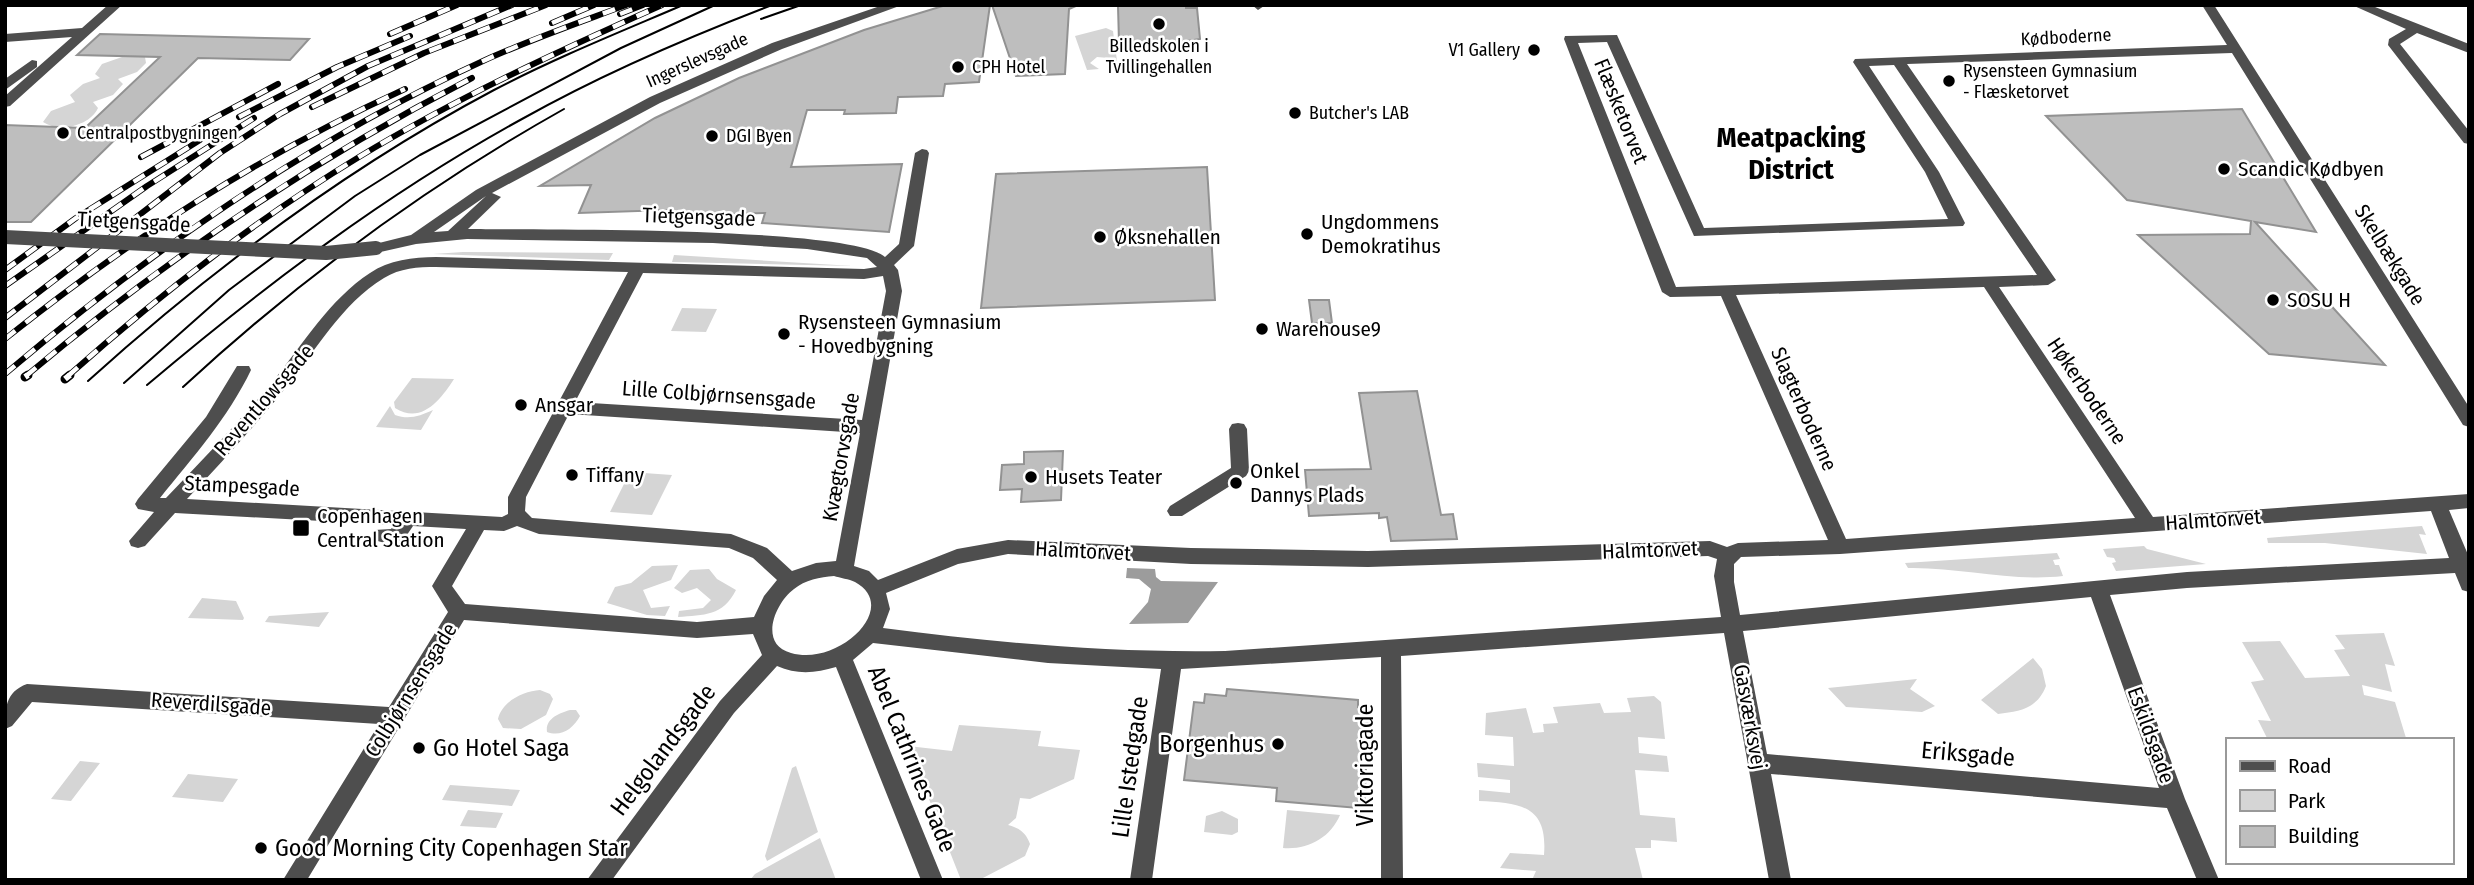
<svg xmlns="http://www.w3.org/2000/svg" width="2474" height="885" font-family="'Fira Sans Condensed',sans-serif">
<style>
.green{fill:#d5d5d5}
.water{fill:#9c9c9c}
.building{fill:#bebebe;stroke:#929292;stroke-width:2}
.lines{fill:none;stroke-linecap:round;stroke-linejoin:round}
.minor{fill:#4e4e4e;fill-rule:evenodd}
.tram{stroke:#000;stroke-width:2}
.rail-far1-casing{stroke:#000;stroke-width:6}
.rail-casing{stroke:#000;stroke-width:9}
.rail-far1{stroke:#fff;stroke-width:4.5;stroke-dasharray:13;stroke-linecap:butt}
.rail{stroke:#fff;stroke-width:6;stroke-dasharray:18;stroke-linecap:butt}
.minor-bridge{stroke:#4e4e4e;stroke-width:14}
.poi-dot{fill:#000;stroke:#fff;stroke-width:2.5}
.labels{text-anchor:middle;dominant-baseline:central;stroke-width:5;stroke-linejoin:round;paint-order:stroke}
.far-street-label{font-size:18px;fill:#000;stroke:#fff}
.far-poi-label{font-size:18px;fill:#000;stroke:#fff;text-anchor:start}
.street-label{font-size:21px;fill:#000;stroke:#fff}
.poi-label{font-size:21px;fill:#000;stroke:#fff;text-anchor:start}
.near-poi-label{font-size:24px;fill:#000;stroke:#fff;text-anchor:start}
.near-street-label{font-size:24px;fill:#000;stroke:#fff}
.district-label{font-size:28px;font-weight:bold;fill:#000;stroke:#fff}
</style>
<rect width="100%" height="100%" fill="#fff"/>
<path class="green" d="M1106 28 1113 31 1117 61 1111 64 1109 58 1097 57 1090 63 1099 69 1087 70 1075 36Z
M122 57H145L146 63 137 72 118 79 123 84 113 95 93 102 98 108C90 126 59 133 43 122L51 111 75 102 70 95 83 84 100 78 95 74 102 64Z
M463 252 613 253 609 260 433 254Z
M674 255 853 266 672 262Z
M682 308 717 309 706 332 671 331Z
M412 378 454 379C441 399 422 425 395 408L394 402Z
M390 406 395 415C409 420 420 416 433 410L421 430 376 427Z
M630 472 672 475 652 515 610 512Z
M2422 526 2426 535 2419 534 2427 554 2325 543H2268L2267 538Z
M2144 546 2147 549 2206 564 2116 571 2112 563 2116 562 2114 558 2107 557 2103 549Z
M2057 553 2060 559 2053 560 2055 565H2059L2063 576C2011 582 1960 567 1908 568L1905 563Z
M678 565 671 580 643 590 651 608 670 606 665 616 647 615 607 603 615 587 631 583 652 566Z
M709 569 717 579 736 590C723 616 704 615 678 617L679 611 703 608 711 600 697 588 682 593 674 588 690 570Z
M202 598 236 601 244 618 243 620 188 618Z
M329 612 319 627 265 622 269 616Z
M2384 633 2395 666 2385 664 2392 692 2362 685 2364 695 2395 702 2406 738 2268 740 2258 720 2271 721 2251 682 2264 680 2242 642 2280 641 2305 678 2350 676 2334 650 2345 649 2335 635Z
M2033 658 2042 669 2046 686C2037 709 2020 711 1998 714L1981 700Z
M1917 679 1910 689 1935 706 1922 712 1846 707 1828 688Z
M540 690 550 694 553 699 546 715 521 729 503 728 498 719C502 701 524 691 540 690Z
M1654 696 1661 702 1665 739 1638 737 1639 753 1667 756 1669 772 1635 770 1640 815 1675 818 1677 842 1651 840V848H1635L1643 880H1532L1536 871 1500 868 1510 853 1544 855C1548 805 1520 803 1479 801V790L1510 793V780L1478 777 1477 763 1514 766 1513 737 1485 735 1486 713 1526 708 1533 733 1544 732 1543 724 1558 723 1553 707 1600 703 1604 713 1631 712 1627 698Z
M570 710H576L580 716C573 729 561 737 547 732 545 719 559 713 570 710Z
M959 725 1041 731 1038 746 1080 750 1074 779 1030 799 1020 798 1016 818 1008 825C1020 828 1026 833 1030 844L1025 856 979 880H961L908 746 952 751Z
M80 761 100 763 71 801 51 799Z
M796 766 818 832 767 861 765 856 792 768Z
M188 774 238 779 223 802 172 797Z
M450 785 520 790 512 806 442 800Z
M468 810 503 813 496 828 460 826Z
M1287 810 1340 815C1330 838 1308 850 1283 848Z
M1222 811 1238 819V832L1232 835 1204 832 1206 816Z
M820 838 836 880H750L755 874Z"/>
<path class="water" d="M1127 568 1155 569 1156 577 1161 581 1218 582 1188 623 1129 624 1148 602 1151 589 1139 579 1126 578Z"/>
<path class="building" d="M946 5H990L979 82 945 84 943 96 898 97 896 113 844 114 845 110H807L791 167 902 164 889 232 762 223 765 213 666 216 668 210 579 213 591 185 540 186 655 118 739 78 864 30Z
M992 5H1078L1069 9 1065 74 1016 76Z
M1186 5V8H1197L1200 39 1168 44 1132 45V41L1119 42 1118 6Z
M100 34 309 39 290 60 198 58 31 222H5V125L85 128 160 57 77 55Z
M2242 109 2316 232 2255 222 2385 365 2269 354 2138 235 2250 234 2251 221 2127 200 2046 116Z
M1207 167 1215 300 981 308 996 174Z
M1309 300H1329L1332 323H1312Z
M1417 391 1441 515 1453 514 1457 539 1391 541 1387 517 1379 518V513L1309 516 1305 470 1371 469 1359 393Z
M1063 451 1061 500 1021 502 1022 489 1000 490 1002 465 1024 464V452Z
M1227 689 1358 700V707H1368L1365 798H1358V808L1276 801 1277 788 1184 780 1194 702 1204 703 1205 694 1226 696Z"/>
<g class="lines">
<path class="minor" d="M108 5H122L10 106 5 107V96L72 37 5 42V34L82 28Z
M883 5H902L782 49 660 103 492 193 501 197 468 229C533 230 850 226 885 257L899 244 915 153 922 149 927 150 929 153 914 246 894 265 898 270 902 291 854 566 869 571 878 580 957 549 1008 540 1191 548 1368 551 1710 541 1727 547 1738 543 1828 540 1721 296 1670 297 1662 292 1564 39 1565 36 1617 35 1704 228 1948 219 1925 172 1853 62 1855 59 2227 45 2202 5H2214L2469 407V427L2463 425 2232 53 1907 64 2056 280 2048 285 1999 287 2153 517 2469 494V508L2449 510 2469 557V592L2462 590 2455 573 2187 588 2110 595 2185 799 2219 880H2197L2167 808 1771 774 1791 880H1769L1724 633 1401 656 1403 880H1381V657L1181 669 1152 880H1130L1161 669 1048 663 873 643 853 660 943 880H921L836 667C816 673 797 675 777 666L734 713 612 880H587L720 701 762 655 753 634 697 638 464 620 307 880H283L379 724 32 702 12 726 5 729C5 709 5 692 27 684L389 707 448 612 432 586 466 529 413 526C401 545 397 547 374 540L372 535 374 530 391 529 394 525 175 513 145 546 138 548 131 546 129 541 154 512 138 509 135 504 138 499 206 417 237 366H249L251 370C228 418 193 457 160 498H166C203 459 240 421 274 380 303 344 330 299 370 273 389 260 413 257 436 257L864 269 877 267 867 258 807 249 713 243 467 239 416 244 376 253 368 248 371 245 411 235 476 190 650 97 772 43ZM1607 42 1694 236 1963 226 1965 223 1939 172 1869 66 1894 65 2037 275 1676 287 1578 43ZM486 196 448 231 434 232ZM436 267 628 272 508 497V514L502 517 187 499C220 464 253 428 284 390 314 353 342 303 384 278 400 268 418 267 436 267ZM643 273 864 279 883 276 886 291 862 420 575 402ZM1984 287 2135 518 1846 539 1736 295ZM569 414 860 433 836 561 816 563 792 571 767 548 731 534 532 518 525 511 526 497ZM2431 511 2449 558 2187 572 1740 615 1734 582V564L1741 557 1840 554ZM517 526 539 534 729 548 753 558 777 580 764 596 754 617 697 622 465 604 452 586 484 530 504 531ZM1008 554 1191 564 1368 567 1708 556 1717 559 1714 576 1721 617 1225 651C1110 653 997 643 883 628L890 609 886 593 958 564ZM834 576C840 578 849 579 855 582 901 607 839 667 791 653 758 644 775 603 794 589 805 580 820 577 834 576ZM2091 597 2159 788 1767 754 1743 631Z
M1252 5H1264V6L1258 10Z
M2352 5H2370L2469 44V53L2417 33 2400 44 2469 131V144L2464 143 2388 45 2389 39 2406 29Z
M32 60 37 61V67L5 90V79Z
M1238 423 1244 424 1247 429 1249 471 1246 476 1182 516H1170L1167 511 1170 506 1231 468 1229 429 1232 424Z"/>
<path class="tram" d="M761 19 801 5
M88 381C212 269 345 169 494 90 555 58 620 32 683 5
M124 383 229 290 355 196 420 155 621 48 715 5
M147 385C264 286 387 193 522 119 602 74 686 38 772 5
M183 387C300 279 425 187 564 109"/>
<defs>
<path id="rail-far1" d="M620 14 643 5
M552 23 594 5
M390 34 457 5
M312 107 424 53 546 5
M239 117 337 67 410 36
M141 157 278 84
M5 270 76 218 200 140
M5 286 147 186 254 118
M5 318 220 153 280 114 368 66 512 5
M5 339C133 237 256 157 405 89
M5 374C151 250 308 141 483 61 529 40 578 23 626 5
M26 376C164 260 311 161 472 78
M68 376C159 295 255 220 359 157 456 98 559 51 662 5"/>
<path id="rail" d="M25 377 28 375
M65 379 70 375"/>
</defs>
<use href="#rail-far1" class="rail-far1-casing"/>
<use href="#rail" class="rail-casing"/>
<use href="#rail-far1" class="rail-far1"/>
<use href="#rail" class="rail"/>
<path class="minor-bridge" d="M5 237 326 253 376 248"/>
</g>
<g class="poi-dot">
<circle cx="1159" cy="24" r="7"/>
<circle cx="1534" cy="50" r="7"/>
<circle cx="958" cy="67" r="7"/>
<circle cx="1949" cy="81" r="7"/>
<circle cx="1295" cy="113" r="7"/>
<circle cx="63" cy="133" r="7"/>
<circle cx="712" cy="136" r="7"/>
<circle cx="2224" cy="169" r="7"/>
<circle cx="1307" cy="234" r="7"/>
<circle cx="1100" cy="237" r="7"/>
<circle cx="2273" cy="300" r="7"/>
<circle cx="1262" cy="329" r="7"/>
<circle cx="784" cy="334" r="7"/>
<circle cx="521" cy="405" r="7"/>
<circle cx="572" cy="475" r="7"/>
<circle cx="1031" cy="477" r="7"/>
<circle cx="1236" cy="483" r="7"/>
<rect x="292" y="519" width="18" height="18" rx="3.5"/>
<circle cx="1278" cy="744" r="7"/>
<circle cx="419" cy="748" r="7"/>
<circle cx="261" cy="848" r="7"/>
</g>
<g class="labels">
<g class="far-street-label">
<text transform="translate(2066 37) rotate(-3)">Kødboderne</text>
<text transform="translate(697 60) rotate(-24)">Ingerslevsgade</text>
</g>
<g class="far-poi-label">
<text x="1159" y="46" text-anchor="middle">Billedskolen i<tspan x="1159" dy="21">Tvillingehallen</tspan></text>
<text x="1520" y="50" text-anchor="end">V1 Gallery</text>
<text x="972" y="67">CPH Hotel</text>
<text x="1963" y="71">Rysensteen Gymnasium<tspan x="1963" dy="21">- Flæsketorvet</tspan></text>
<text x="1309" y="113">Butcher's LAB</text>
<text x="77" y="133">Centralpostbygningen</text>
<text x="726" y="136">DGI Byen</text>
</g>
<g class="street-label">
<text transform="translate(1621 111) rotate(68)">Flæsketorvet</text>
<text transform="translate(699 217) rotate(2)">Tietgensgade</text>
<text transform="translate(134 222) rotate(3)">Tietgensgade</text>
<text transform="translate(2390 255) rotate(58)">Skelbækgade</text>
<text transform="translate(2087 391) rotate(56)">Høkerboderne</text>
<text transform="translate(719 395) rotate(4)">Lille Colbjørnsensgade</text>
<text transform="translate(264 400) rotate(-49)">Reventlowsgade</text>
<text transform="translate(1804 409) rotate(66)">Slagterboderne</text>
<text transform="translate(841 457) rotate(-80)">Kvægtorvsgade</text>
<text transform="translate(242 486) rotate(3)">Stampesgade</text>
<text transform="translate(2213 520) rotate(-4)">Halmtorvet</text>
<text transform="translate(1650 550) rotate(-2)">Halmtorvet</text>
<text transform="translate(1083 551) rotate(3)">Halmtorvet</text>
<text transform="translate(411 690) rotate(-58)">Colbjørnsensgade</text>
<text transform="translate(211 704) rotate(4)">Reverdilsgade</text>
<text transform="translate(1750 717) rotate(80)">Gasværksvej</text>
<text transform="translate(2151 735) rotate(70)">Eskildsgade</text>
</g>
<g class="poi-label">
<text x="2238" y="169">Scandic Kødbyen</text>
<text x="1321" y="222">Ungdommens<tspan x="1321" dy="24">Demokratihus</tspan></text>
<text x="1114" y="237">Øksnehallen</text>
<text x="2287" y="300">SOSU H</text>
<text x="798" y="322">Rysensteen Gymnasium<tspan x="798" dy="24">- Hovedbygning</tspan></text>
<text x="1276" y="329">Warehouse9</text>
<text x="535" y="405">Ansgar</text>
<text x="1250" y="471">Onkel<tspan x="1250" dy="24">Dannys Plads</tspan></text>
<text x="586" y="475">Tiffany</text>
<text x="1045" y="477">Husets Teater</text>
<text x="317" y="516">Copenhagen<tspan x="317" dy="24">Central Station</tspan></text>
</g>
<g class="near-poi-label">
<text x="1264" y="744" text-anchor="end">Borgenhus</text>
<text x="433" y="748">Go Hotel Saga</text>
<text x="275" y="848">Good Morning City Copenhagen Star</text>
</g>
<g class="near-street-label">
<text transform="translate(663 750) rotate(-53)">Helgolandsgade</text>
<text transform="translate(1968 754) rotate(5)">Eriksgade</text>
<text transform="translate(912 759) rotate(68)">Abel Cathrines Gade</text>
<text transform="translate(1365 765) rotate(-90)">Viktoriagade</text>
<text transform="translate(1130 767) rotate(-82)">Lille Istedgade</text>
</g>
<g class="district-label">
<text x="1791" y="137">Meatpacking<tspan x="1791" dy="32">District</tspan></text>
</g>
</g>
<rect width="2474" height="885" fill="none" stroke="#000000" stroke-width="14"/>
<rect x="2226" y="738" width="228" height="126" fill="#ffffff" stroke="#999999" stroke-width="2"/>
<rect x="2240" y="761" width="35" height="10" fill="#4e4e4e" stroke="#999999" stroke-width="2"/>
<text x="2288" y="773" font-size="21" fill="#000000">Road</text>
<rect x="2240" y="790" width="35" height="21" fill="#d5d5d5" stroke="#999999" stroke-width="2"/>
<text x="2288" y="808" font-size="21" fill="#000000">Park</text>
<rect x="2240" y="826" width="35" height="21" fill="#bebebe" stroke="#999999" stroke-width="2"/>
<text x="2288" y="843" font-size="21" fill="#000000">Building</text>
</svg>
